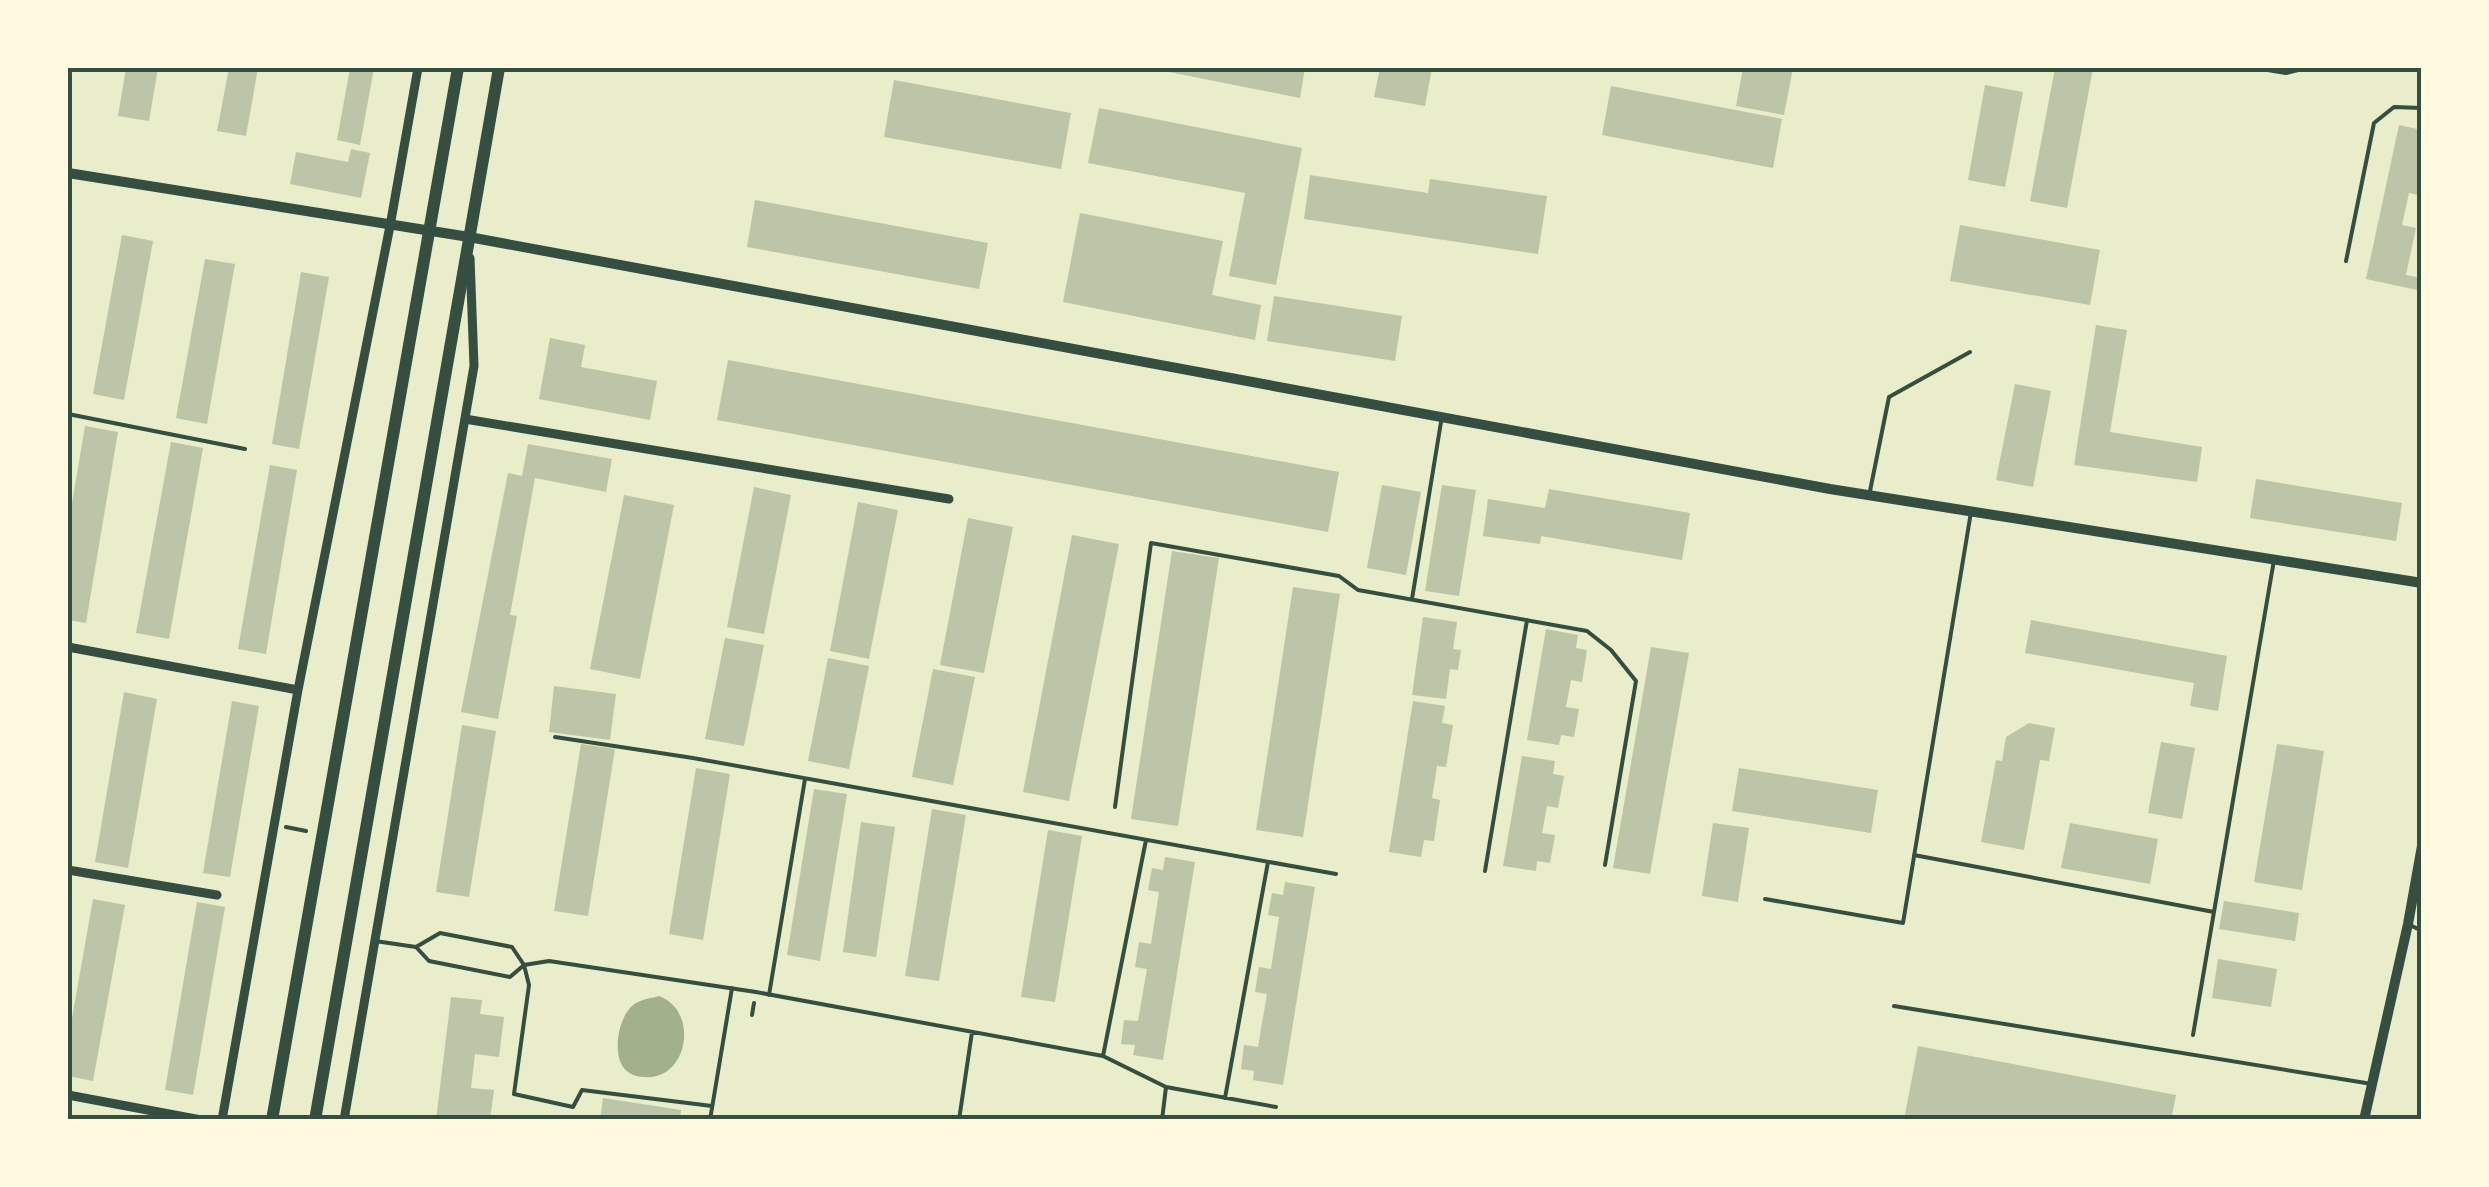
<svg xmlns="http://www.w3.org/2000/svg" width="2489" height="1187" font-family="Rubik,sans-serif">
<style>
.water{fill:#a3b18a}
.building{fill:#bcc5a7}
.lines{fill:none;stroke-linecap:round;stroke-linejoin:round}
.path{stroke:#344e41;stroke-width:4}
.service{stroke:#344e41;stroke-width:4}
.minor{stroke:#344e41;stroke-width:9}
.tertiary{stroke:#344e41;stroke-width:10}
.primary{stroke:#344e41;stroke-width:12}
.neatline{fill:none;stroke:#344e41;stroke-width:4}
</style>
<rect width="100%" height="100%" fill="#e9edc9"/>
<path class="water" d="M659 996C700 1011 688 1081 644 1077 637 1077 628 1074 623 1067 612 1051 619 1013 636 1003 643 999 652 998 659 996Z"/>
<path class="building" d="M126 68H158L149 121 118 116Z
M229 68H258L246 136 217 131Z
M350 68H374L360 145 337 140Z
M1149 68H1305L1300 98Z
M1380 68H1432L1425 106 1374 97Z
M1743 68H1793L1784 115 1736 106Z
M2055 68H2093L2067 208 2030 201Z
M894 80 1071 113 1061 169 884 137Z
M1985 85 2023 92 2005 187 1968 180Z
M1611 86 1782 119 1773 168 1602 135Z
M1099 108 1302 148 1276 285 1229 276 1245 193 1088 163Z
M2399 125 2422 130V196L2409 193 2402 225 2416 228 2406 275 2422 278V291L2366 279Z
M351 149 370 153 361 198 290 184 296 152 348 162Z
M1310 175 1428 193 1430 179 1547 196 1538 254 1304 219Z
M755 200 988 243 979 289 747 247Z
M1080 213 1223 241 1212 295 1261 305 1255 340 1063 302Z
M1960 225 2100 250 2090 305 1950 281Z
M122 235 153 241 124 400 93 394Z
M205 259 235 264 207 424 176 418Z
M301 272 329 277 299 449 272 444Z
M1274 296 1402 316 1395 361 1267 341Z
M2096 325 2127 330 2110 432 2202 447 2197 482 2074 465Z
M550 338 585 345 581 367 657 381 650 420 539 399Z
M728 360 1339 472 1328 532 717 420Z
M2015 384 2051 391 2033 487 1996 480Z
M85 426 118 432 86 623 68 620V527Z
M171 442 203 448 169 639 136 633Z
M528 444 612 459 606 492 535 478 510 615 517 616 498 719 461 712 508 473 522 476Z
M270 465 297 470 266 654 238 649Z
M2256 479 2402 503 2396 541 2250 518Z
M1382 485 1421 492 1406 575 1367 568Z
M1442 485 1476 490 1459 596 1425 591Z
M754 487 791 495 764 634 727 627Z
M1549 489 1690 513 1682 560 1541 536 1540 544 1483 536 1488 499 1545 508Z
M624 495 674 505 640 679 590 669Z
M858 502 898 510 869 659 830 651Z
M968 518 1013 527 984 673 940 665Z
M1072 535 1119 544 1069 801 1023 792Z
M1172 551 1219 558 1178 826 1131 819Z
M1293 587 1340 594 1303 837 1256 830Z
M1423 617 1457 622 1453 649 1461 650 1458 670 1450 669 1446 699 1412 695Z
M2031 620 2227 656 2218 711 2190 706 2194 683 2025 653Z
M1546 629 1578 635 1576 648 1587 650 1582 682 1571 680 1566 707 1579 709 1574 737 1561 735 1559 745 1527 740Z
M725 638 764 645 744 746 705 739Z
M1651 647 1689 653 1650 874 1613 868Z
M828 658 869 666 849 769 808 761Z
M933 669 975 677 953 785 912 777Z
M554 686 616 694 610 740 549 732Z
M124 692 157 699 128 868 95 862Z
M232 701 259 706 230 877 203 873Z
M1413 701 1445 706 1442 723 1453 725 1446 767 1437 766 1432 798 1440 800 1434 841 1424 840 1421 857 1389 852Z
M2029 723 2055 728 2049 761 2040 760 2024 850 1981 842 1996 760 2002 761 2006 737Z
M462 725 496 731 469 897 436 892Z
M2161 742 2195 748 2182 819 2148 813Z
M581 744 615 749 588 916 554 911Z
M2277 744 2324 751 2302 890 2254 882Z
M1522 756 1555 761 1553 774 1564 776 1558 808 1547 806 1542 833 1555 835 1550 863 1537 861 1536 871 1503 866Z
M696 768 730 774 703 940 669 934Z
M1739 768 1878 790 1871 833 1732 811Z
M814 789 847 794 820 961 787 955Z
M932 809 966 815 939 981 905 976Z
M861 822 895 827 876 957 843 952Z
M1713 823 1749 828 1738 902 1702 896Z
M2070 823 2158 839 2150 884 2061 868Z
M1048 830 1082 836 1055 1002 1021 997Z
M1165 857 1195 862 1163 1060 1133 1055 1135 1045 1121 1044 1124 1020 1138 1021 1147 969 1135 967 1139 942 1151 944 1159 892 1148 890 1152 868 1163 870Z
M1285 882 1315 887 1283 1085 1253 1080 1254 1071 1241 1069 1244 1045 1258 1047 1267 994 1255 992 1259 967 1271 969 1279 917 1268 915 1272 893 1283 895Z
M93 899 125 905 93 1081 68 1076V1041Z
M2224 901 2299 913 2295 941 2219 929Z
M197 902 225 907 193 1095 165 1090Z
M2218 959 2277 969 2271 1007 2212 998Z
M451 997 482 1000 480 1014 504 1017 499 1057 475 1054 471 1088 494 1090 490 1120H436Z
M1918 1046 2176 1095 2171 1120H1904Z
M603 1098 681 1110 680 1120H600Z"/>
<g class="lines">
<path class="path" d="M286 827 306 831
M752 1015 754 1003"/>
<path class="service" d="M2255 68 2286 73 2306 68
M2346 261 2374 123 2394 107 2422 108
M68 414 245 449
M1870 491 1889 397 1970 352
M1412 599 1441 422
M555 737 693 758 1336 874
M1115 807 1151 543 1339 576 1358 590 1587 631 1611 650 1636 681 1605 865
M1914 855 2214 912
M1485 871 1527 620
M1765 899 1903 923 1971 512
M2408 924 2422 931
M375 941 416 947 440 933 512 947 524 965 529 985 514 1094 573 1107 582 1090 712 1106
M416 947 429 961 510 977 524 965 549 961 756 992 1103 1056 1166 1087 1276 1107
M769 995 805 779
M1894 1006 2372 1084
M2193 1035 2274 560
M1103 1056 1146 840
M1225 1098 1268 862
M710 1120 732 988
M959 1120 972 1032
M1162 1120 1166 1087"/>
<path class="minor" d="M465 419 949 499
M68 647 298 690
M68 870 217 895
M68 1095 201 1120
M222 1120 298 690 390 226 418 68
M344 1120 474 366 470 258"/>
<path class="tertiary" d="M68 173 469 237 1830 489 2422 583
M2364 1120 2408 924 2422 846"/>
<path class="primary" d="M272 1120 458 68
M315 1120 499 68"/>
</g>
<rect width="2489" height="1187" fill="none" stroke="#fefae0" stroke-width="140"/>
<rect x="70" y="70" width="2349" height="1047" class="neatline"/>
</svg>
